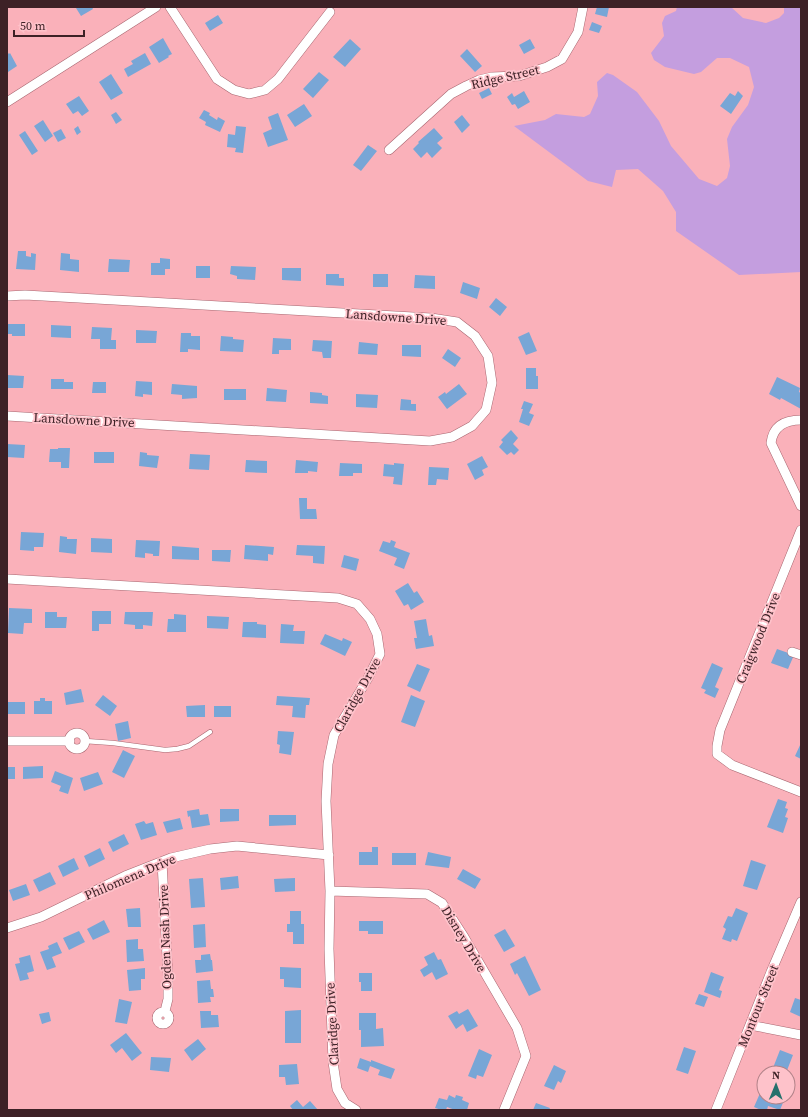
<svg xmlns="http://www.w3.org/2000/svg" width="808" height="1117" font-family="'Source Serif 4',serif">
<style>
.green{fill:#c49edf}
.building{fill:#78a6d6}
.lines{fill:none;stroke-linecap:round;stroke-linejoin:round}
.service-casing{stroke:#a86670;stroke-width:5.5}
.minor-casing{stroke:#a86670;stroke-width:10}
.service{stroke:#fff;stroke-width:4.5}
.minor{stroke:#fff;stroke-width:9}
.labels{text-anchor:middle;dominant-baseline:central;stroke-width:3.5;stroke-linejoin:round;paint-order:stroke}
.street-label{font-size:13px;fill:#3d2126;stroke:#fec2ca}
</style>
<rect width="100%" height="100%" fill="#fab1ba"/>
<path class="green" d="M677 7H731L743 18 766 23 779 18 784 13V7H801V272L739 275 676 231V212L663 191 638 169 616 170 612 187 588 181 514 126 545 120 556 114 584 117 590 114 598 96 597 82 607 73 613 75 637 92 659 121 671 146 699 179 717 186 727 178 730 166 727 139 732 127 748 105 754 87 749 67 730 58H717L701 72 694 74 665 67 654 60 651 53 664 36 662 23 665 16 676 11Z"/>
<path class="building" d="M77 7H92L93 9 81 16 76 8Z
M597 7H609L607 17 595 14Z
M218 15 223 23 210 31 205 23Z
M592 22 602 26 599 33 589 30Z
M163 38 172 54 168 56 169 57 159 63 149 47Z
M350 39 361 49 345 67 333 57Z
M530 39 535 48 524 54 519 45Z
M467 49 482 66 475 72 460 56Z
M7 52 9 54 10 53 17 66 8 72Z
M145 53 151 64 128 77 124 69 133 64 131 61Z
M319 72 329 80 313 98 303 89Z
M111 74 123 93 111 100 99 82Z
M489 88 492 94 482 99 479 93Z
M524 91 530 102 518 109 515 104 512 105 507 97 512 93 514 97Z
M738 91 743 96 731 114 720 106 730 93 735 96Z
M79 96 89 111 82 116 78 111 73 114 66 104Z
M304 104 312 116 295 127 287 115Z
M204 110 210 113 209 115 217 120 218 117 225 121 220 132 205 125 206 122 199 118Z
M116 112 122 120 116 124 111 115Z
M278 113 288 140 268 147 263 133 272 129 268 117Z
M462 115 470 125 462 133 454 122Z
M43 120 53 136 45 142 34 126Z
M78 126 81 132 77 135 74 129Z
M236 126 246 127 243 153 235 152 236 148 227 147 228 134 235 135Z
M434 128 443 138 437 143 442 148 432 158 427 152 421 158 413 149 419 143 418 142Z
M61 129 66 138 58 142 53 133Z
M25 131 38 151 32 155 19 135Z
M368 145 377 151 361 171 353 165Z
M18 251H26V256L31 257V253L36 254 35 270 16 269Z
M61 253 70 254V259L79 260V272L60 270Z
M160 258 170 259V269H165V275H151V263H160Z
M109 259 130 260 129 272H108Z
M196 266H210V278H196Z
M231 266 256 267 255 280 237 279V276L230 274Z
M282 268H301V281L282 280Z
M326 274H339V278H344V286L326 285Z
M373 274H388V287H373Z
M415 275 435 276V289L414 288Z
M463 282 480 288 477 299 460 293Z
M496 298 507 307 500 316 489 307Z
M7 324H25V336H12V334H7Z
M51 325 71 326V338L51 337Z
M92 327 112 328 111 340H116V349H100V339H91Z
M136 330 157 331 156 343H136Z
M529 332 537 351 526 355 518 337Z
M181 333H191V336H200V350L188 349V352H180Z
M221 336 233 337V339L244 340 243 352 220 351Z
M273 338 291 339V350H279V354H272Z
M313 340 332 341 331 358H323L322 352 312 351Z
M359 342 378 344 377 355 358 354Z
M402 345H421V357L402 356Z
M448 349 461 358 455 367 442 358Z
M526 368H536V376H538V389H526Z
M7 375 24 376 23 388H7Z
M777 377 800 388 799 392 801 393V409L781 398 780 400 769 394Z
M51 379H64V382H73V389H51Z
M136 381 152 382V395L143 394V397L135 396Z
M93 382H106V393H92Z
M172 384 197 386V398L182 399V395L171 394Z
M459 384 467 394 447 409 438 397 445 392 446 394Z
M267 388 287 390 286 402 266 401Z
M224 389H246V400H224Z
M310 392 322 393V395L328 396V404L310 403Z
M356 394 378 395 377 408 356 407Z
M401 399 411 400V404H416V411L400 410Z
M524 401 533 404 529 413 534 415 529 426 519 422 523 409H521Z
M511 430 518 438 513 444 519 450 514 455 511 452 507 455 499 447 503 442 501 440Z
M7 444 25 445 24 458 7 457Z
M58 448H70L69 468H61V462H49L50 449H58Z
M94 452H114V463H94Z
M140 452 147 453V455L159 456 157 468 139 466Z
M190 454 210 455 209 470 189 469Z
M482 456 488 467 482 470 484 475 475 480 467 464Z
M246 460 267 461V473L245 472Z
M296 460 318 462 317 472 308 471V473H295Z
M340 463 362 464V473H353V476H339Z
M394 463 404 464 402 485 393 484 394 477 383 476 384 464 394 465Z
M429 467 449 468 448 480 437 479 436 485H428Z
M299 498H307V509H316L317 519H300Z
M21 532 44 533 43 547H34V551L20 550Z
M60 536 67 537V539H77L76 554 59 552Z
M91 538 112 539V553L91 552Z
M136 540 160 541 159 556H153V554L145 553V558L135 557Z
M391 540 396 542 394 547 410 553 404 569 394 565 397 558 379 551 383 541 390 543Z
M245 545 274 547 273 555 268 554V561L244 559Z
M297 545 325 546 324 564 313 563V556L296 555Z
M172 546 199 548V560L172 559Z
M212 550H231L230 562 212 561Z
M344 555 359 559 356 571 341 567Z
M408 583 414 593 417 591 424 602 411 610 408 604 404 606 395 591Z
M9 608 32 609V623H24L23 634 8 633Z
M92 611H111V624H99V631H92Z
M45 612H57V617H67L66 628H45Z
M125 612H153L152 626 143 625V629H135V625L124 624Z
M174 614 186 615V632H167L168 619H174Z
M207 616 229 617 228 629 207 628Z
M426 619 429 636 432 635 434 646 416 649 414 638H417L414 621Z
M243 622H257V624L266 625V638L242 637Z
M281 624 294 625 293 631H305L304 644 280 643Z
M325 634 342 641 343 638 352 642 345 656 320 644Z
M777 649 794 655 788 669 771 663Z
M712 663 723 668 715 687 719 689 715 698 704 693 706 690 701 688Z
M417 664 430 669 420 692 407 686Z
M81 689 84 702 66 705 64 693Z
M103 695 117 706 110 716 95 705Z
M411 695 425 701 415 727 401 722Z
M277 696 310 698 309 705H306L305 718 292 717 293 706 276 705Z
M40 698H45V701H52V714H34V701H40Z
M7 702H25V714H7Z
M205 705V717H187L186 706Z
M214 706H231V717H214Z
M128 721 131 738 118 741 115 724Z
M278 731 294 732 291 755 279 753 280 745 277 744Z
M801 743V759L795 756Z
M123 750 135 756 124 778 112 772Z
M43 766V778L23 779V767Z
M7 767H15V779H7Z
M55 771 73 778 68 794 59 791 61 786 51 782Z
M98 772 103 784 84 791 80 778Z
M778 799 787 802 785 808 788 809 785 817 788 818 783 833 767 827Z
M199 809 200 815 208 814 210 825 192 828 190 816 188 817 187 811Z
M220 809H239V821L220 822Z
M269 815H296V825L269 826Z
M180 818 183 829 167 833 163 822Z
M144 821 146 824 153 822 157 835 141 840 135 824Z
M124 834 129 844 113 852 108 842Z
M372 847H378V865H359V852H372Z
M100 848 105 859 89 867 84 856Z
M428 852 451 857 449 868 425 865Z
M392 853H416V865H392Z
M74 858 79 869 63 877 58 866Z
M751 860 766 865 757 890 743 886Z
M463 869 481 879 475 889 457 879Z
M50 872 56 884 39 892 33 880Z
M238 876 239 888 221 890 220 878Z
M203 878 205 907 191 908 189 879Z
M295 878V891L275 892 274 879Z
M26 884 30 895 13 901 9 890Z
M140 908 141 927H128L126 909Z
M736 908 748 913 737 941 732 939 731 942 722 939 726 929 723 927 728 916 732 917Z
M290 911H301V924H304V944H293V932H287V924H290Z
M104 920 110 932 93 940 87 929Z
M359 921H383V934H368V931H359Z
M205 924 206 947 194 948 193 925Z
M505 929 515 946 504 952 494 935Z
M79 931 85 942 69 950 63 938Z
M138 939V949H143L144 961 127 962 126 940Z
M57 942 62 953 52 957 56 967 47 970 40 952 49 949 48 946Z
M434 952 438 960 441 959 448 974 436 980 432 972 424 977 420 970 428 965 424 957Z
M210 954 211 960H212L213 971 196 973 195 960H201V955Z
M30 955 34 971 27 973 29 979 20 981 15 964 20 963 19 958Z
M525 956 541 990 529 996 517 973 515 975 510 964Z
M280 967 301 968V988L284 987V979H280Z
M145 968V979H141V990L129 991 127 970Z
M711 972 724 977 719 990 722 991 720 998 704 992Z
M359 973H372V991H361V982H359Z
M210 980 211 989H213L214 997H210L211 1002 198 1003 197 981Z
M699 994 708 997 704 1007 695 1004Z
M795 998 801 1000V1017L790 1012Z
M119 999 132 1002 127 1024 115 1022Z
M468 1009 478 1026 467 1032 463 1024 456 1029 448 1016 457 1011 459 1014Z
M301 1010V1043H285V1011Z
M200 1011H211V1015H218L219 1027 201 1028Z
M49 1012 51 1021 42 1024 39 1014Z
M359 1013H376V1029L383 1028 384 1046 361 1047V1030H359Z
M126 1033 142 1053 132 1061 122 1048 116 1053 110 1045Z
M198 1039 206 1049 192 1061 184 1050Z
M684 1047 696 1051 688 1074 676 1070Z
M479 1049 492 1055 483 1077 477 1075 476 1079 468 1076Z
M780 1050 793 1055 786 1073H771Z
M151 1057 171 1058 169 1072 150 1070Z
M360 1058 371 1062V1060L395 1069 391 1079 378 1075 380 1070 370 1066 368 1072 357 1068Z
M297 1064 299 1084 286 1085 285 1077H279V1065Z
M554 1065 566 1071 561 1083 558 1081 554 1090 544 1086Z
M764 1084V1097H776L784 1100 780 1110 768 1106 767 1110H761L754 1107Z
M449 1095 455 1098 456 1095 463 1097 462 1100 469 1103 467 1110H455L447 1107 446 1110H442L435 1108 439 1098 447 1100Z
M297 1100 303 1107 310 1101 318 1110H293L290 1106Z
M536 1103 550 1108 549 1110H533Z"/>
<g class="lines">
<defs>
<path id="service" d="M85 741 113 743 165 750 177 749 189 746 210 732"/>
<path id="minor" d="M170 7 217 79 234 90 249 94 265 90 278 79 330 12
M7 102 156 7
M389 150 451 94 466 86 479 80 492 77 519 76 547 67 562 59 578 32 583 7
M7 296 25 295 431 318 457 322 475 336 488 356 492 383 486 410 472 426 452 437 430 441 7 416
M801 420C785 420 773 426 771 443L801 506
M801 530 720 730 717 746V754L732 765 801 792
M7 579 338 598 357 604 370 619 377 634 380 654 368 678 334 735 328 764 326 801 330 891 329 949 333 1062 337 1089 345 1103 356 1110
M792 652 801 655
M69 741a8 8 0 1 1 16 0a8 8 0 1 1-16 0Z
M7 741H70
M162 862 168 976V999L165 1011
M330 891 427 894 442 903 464 937 517 1028 526 1056 504 1110
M7 928 41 917 125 876 171 858 210 849 237 846 329 855
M157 1018a6 6 0 1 1 12 0a6 6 0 1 1-12 0Z
M750 1025 801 1035
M716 1110 771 972 801 902"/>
</defs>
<use href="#service" class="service-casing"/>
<use href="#minor" class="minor-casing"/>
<use href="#service" class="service"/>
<use href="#minor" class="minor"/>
</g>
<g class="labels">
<g class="street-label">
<text transform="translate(505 77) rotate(-13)">Ridge Street</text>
<text transform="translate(396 317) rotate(4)">Lansdowne Drive</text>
<text transform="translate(84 420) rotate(3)">Lansdowne Drive</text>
<text transform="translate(758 638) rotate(-68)">Craigwood Drive</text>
<text transform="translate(357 695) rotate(-61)">Claridge Drive</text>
<text transform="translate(130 877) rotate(-23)">Philomena Drive</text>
<text transform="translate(165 937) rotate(-92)">Ogden Nash Drive</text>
<text transform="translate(464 939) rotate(59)">Disney Drive</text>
<text transform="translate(758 1006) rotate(-68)">Montour Street</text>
<text transform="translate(332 1024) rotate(-93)">Claridge Drive</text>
</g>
</g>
<rect width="808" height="1117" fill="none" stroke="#3d2126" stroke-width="16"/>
<g transform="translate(776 1085) rotate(1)"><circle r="19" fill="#fec2ca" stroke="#b18288"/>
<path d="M0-3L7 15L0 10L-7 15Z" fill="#26706c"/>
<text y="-6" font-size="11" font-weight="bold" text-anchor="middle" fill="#3d2126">N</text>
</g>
<path d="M14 30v6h70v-6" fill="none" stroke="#3d2126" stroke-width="2"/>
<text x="20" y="30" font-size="12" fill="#3d2126" stroke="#fec2ca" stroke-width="3" paint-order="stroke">50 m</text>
</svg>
